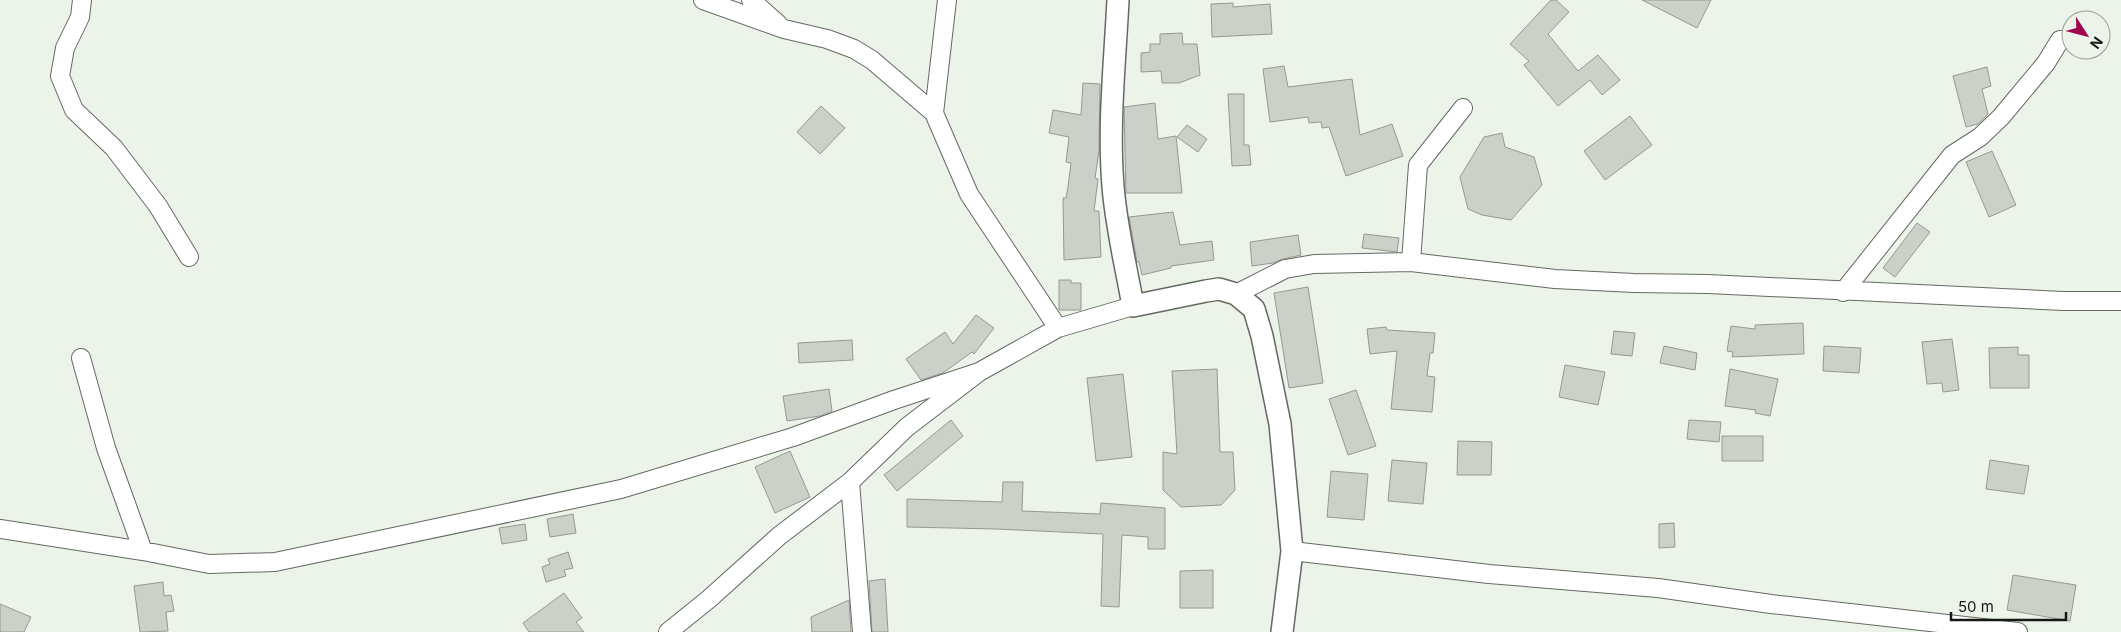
<svg xmlns="http://www.w3.org/2000/svg" width="2121" height="632" font-family="Inter,sans-serif">
<style>
.building{fill:#cbd1c8;stroke:#949a91}
.lines{fill:none;stroke-linecap:round;stroke-linejoin:round}
.minor-casing{stroke:#646a62;stroke-width:20}
.tertiary-casing{stroke:#646a62;stroke-width:24}
.minor{stroke:#fff;stroke-width:18}
.tertiary{stroke:#fff;stroke-width:21}
</style>
<rect width="100%" height="100%" fill="#ecf3e9"/>
<path class="building" d="M1551 0H1556L1569 12 1548 34 1578 71 1598 55 1620 80 1602 95 1590 80 1558 106 1524 65 1529 61 1510 44Z
M1642 0H1711L1697 28Z
M1233 3V7L1270 4 1272 34 1212 37 1211 4Z
M1182 33 1183 44H1197L1200 75 1179 83H1162L1161 71 1141 72V53L1150 52V44H1160V34Z
M1284 66 1288 87 1352 79 1360 135 1392 124 1403 156 1346 176 1329 127 1322 128 1321 122 1309 123 1308 117 1270 122 1263 69Z
M1987 67 1991 86 1982 89 1988 114 1978 124 1966 127 1953 76Z
M1083 83 1100 84 1099 151 1095 178 1098 179 1094 211H1099L1101 257 1064 260 1063 198H1066L1068 187 1071 163 1066 162 1069 137 1049 133 1053 110 1081 115Z
M1228 94H1244V145H1249L1251 165 1232 166Z
M1155 103 1158 139 1176 136 1182 193H1126L1124 107Z
M821 106 845 128 820 154 797 132Z
M1630 116 1652 145 1605 180 1584 151Z
M1187 125 1207 139 1198 152 1177 137Z
M1502 133 1505 147 1534 157 1542 185 1511 220 1482 215 1468 209 1460 177 1484 137Z
M1992 151 2016 205 1989 217 1966 162Z
M1173 212 1180 245 1212 241 1214 260 1171 266V268L1142 275 1139 262H1137L1129 217Z
M1917 223 1930 232 1895 277 1883 268Z
M1364 234 1399 238 1397 252 1362 248Z
M1298 235 1301 255 1283 259 1273 263 1252 266 1250 242Z
M1059 280H1071V283H1081V310H1059Z
M1308 287 1323 383 1289 388 1274 293Z
M976 315 994 328 974 354 972 352 943 373 921 380 906 359 945 332 953 344Z
M1803 323 1804 354 1732 357 1733 352 1727 351 1731 326 1755 329V325Z
M1386 327 1387 330 1435 333 1433 353H1430L1427 376 1435 377 1432 412 1391 409 1397 351 1370 354 1367 329Z
M1614 331 1635 333 1632 356 1611 354Z
M1952 339 1959 390 1943 392 1942 383 1927 384 1922 342Z
M852 340 853 360 799 363 798 343Z
M1664 346 1697 353 1695 370 1660 363Z
M1824 346 1861 348 1859 373 1823 371Z
M2018 347V355H2029V388H1990L1989 348Z
M1565 365 1605 372 1598 405 1559 397Z
M1217 369 1220 452H1233L1235 490 1221 505 1181 507 1163 490V452L1177 454 1172 371Z
M1730 369 1778 379 1770 416 1755 413 1756 410 1725 406Z
M1123 374 1132 457 1096 461 1087 378Z
M829 389 832 411 820 416 787 421 783 396Z
M1356 390 1376 446 1348 455 1329 399Z
M951 420 963 436 897 491 884 475Z
M1689 420 1721 422 1719 442 1687 439Z
M1722 436H1763V461H1722Z
M1458 441 1492 442 1491 475H1457Z
M790 451 810 497 775 513 755 467Z
M1392 460 1427 463 1423 504 1388 501Z
M1990 460 2029 466 2024 494 1986 489Z
M1331 471 1368 474 1364 520 1327 517Z
M1003 482H1023L1022 511 1100 514 1101 503 1165 508V549H1148V537L1122 535 1119 607 1101 606 1103 534 996 529 907 527V499L1002 502Z
M573 514 576 533 550 537 547 519Z
M1674 523 1675 547 1659 548V524Z
M525 524 527 540 502 544 499 528Z
M568 552 573 568 564 570 566 576 546 582 542 567 550 564 548 559Z
M1213 570V608H1180V571Z
M2013 575 2076 585 2070 621 2007 610Z
M885 579 888 632H872L869 581Z
M163 582 164 596 171 595 174 611 166 612 168 631 140 632 134 586Z
M564 593 582 618 576 622 584 632H529L523 623Z
M849 600 851 632H812L811 617Z
M0 604 31 617 24 632H0Z"/>
<g class="lines">
<defs>
<path id="minor" d="M82 0 80 17 65 48 60 76 74 110 114 148 158 206 189 257
M703 0 784 29 827 39 854 49 872 60 934 113 969 194 1058 328
M751 0 778 24
M934 113 947 0
M1411 262 1418 165 1463 108
M1843 292 1952 155 1980 137 2001 117 2046 63 2060 40
M1236 294 1285 269 1314 264 1411 262 1555 279 1634 283 1708 284 2063 301H2121
M81 358 106 448 143 551
M850 482 862 632
M0 529 143 551 209 564 275 562 621 489 793 437 894 400 979 372
M1292 551 1489 574 1658 588 1771 604 2018 632
M668 632 709 599 779 536 850 482 907 427 979 372 1058 328 1133 306"/>
<path id="tertiary" d="M1118 0C1115 61 1108 125 1113 186 1116 226 1126 266 1133 306L1206 291 1219 289 1236 294 1254 309 1262 336 1280 424 1292 551 1282 632"/>
</defs>
<use href="#minor" class="minor-casing"/>
<use href="#tertiary" class="tertiary-casing"/>
<use href="#minor" class="minor"/>
<use href="#tertiary" class="tertiary"/>
</g>
<g transform="translate(2086 35) rotate(126)"><circle r="24" fill="#ecf3e9" stroke="#969c95"/>
<path d="M0-4L9 19L0 12L-9 19Z" fill="#a0074c"/>
<text y="-8" font-size="14" font-weight="bold" text-anchor="middle" fill="#161916">N</text>
</g>
<path d="M1951 612v8h115v-8" fill="none" stroke="#161916" stroke-width="2.5"/>
<text x="1958" y="612" font-size="15" fill="#161916" stroke="#ecf3e9" stroke-width="4" paint-order="stroke">50 m</text>
</svg>
